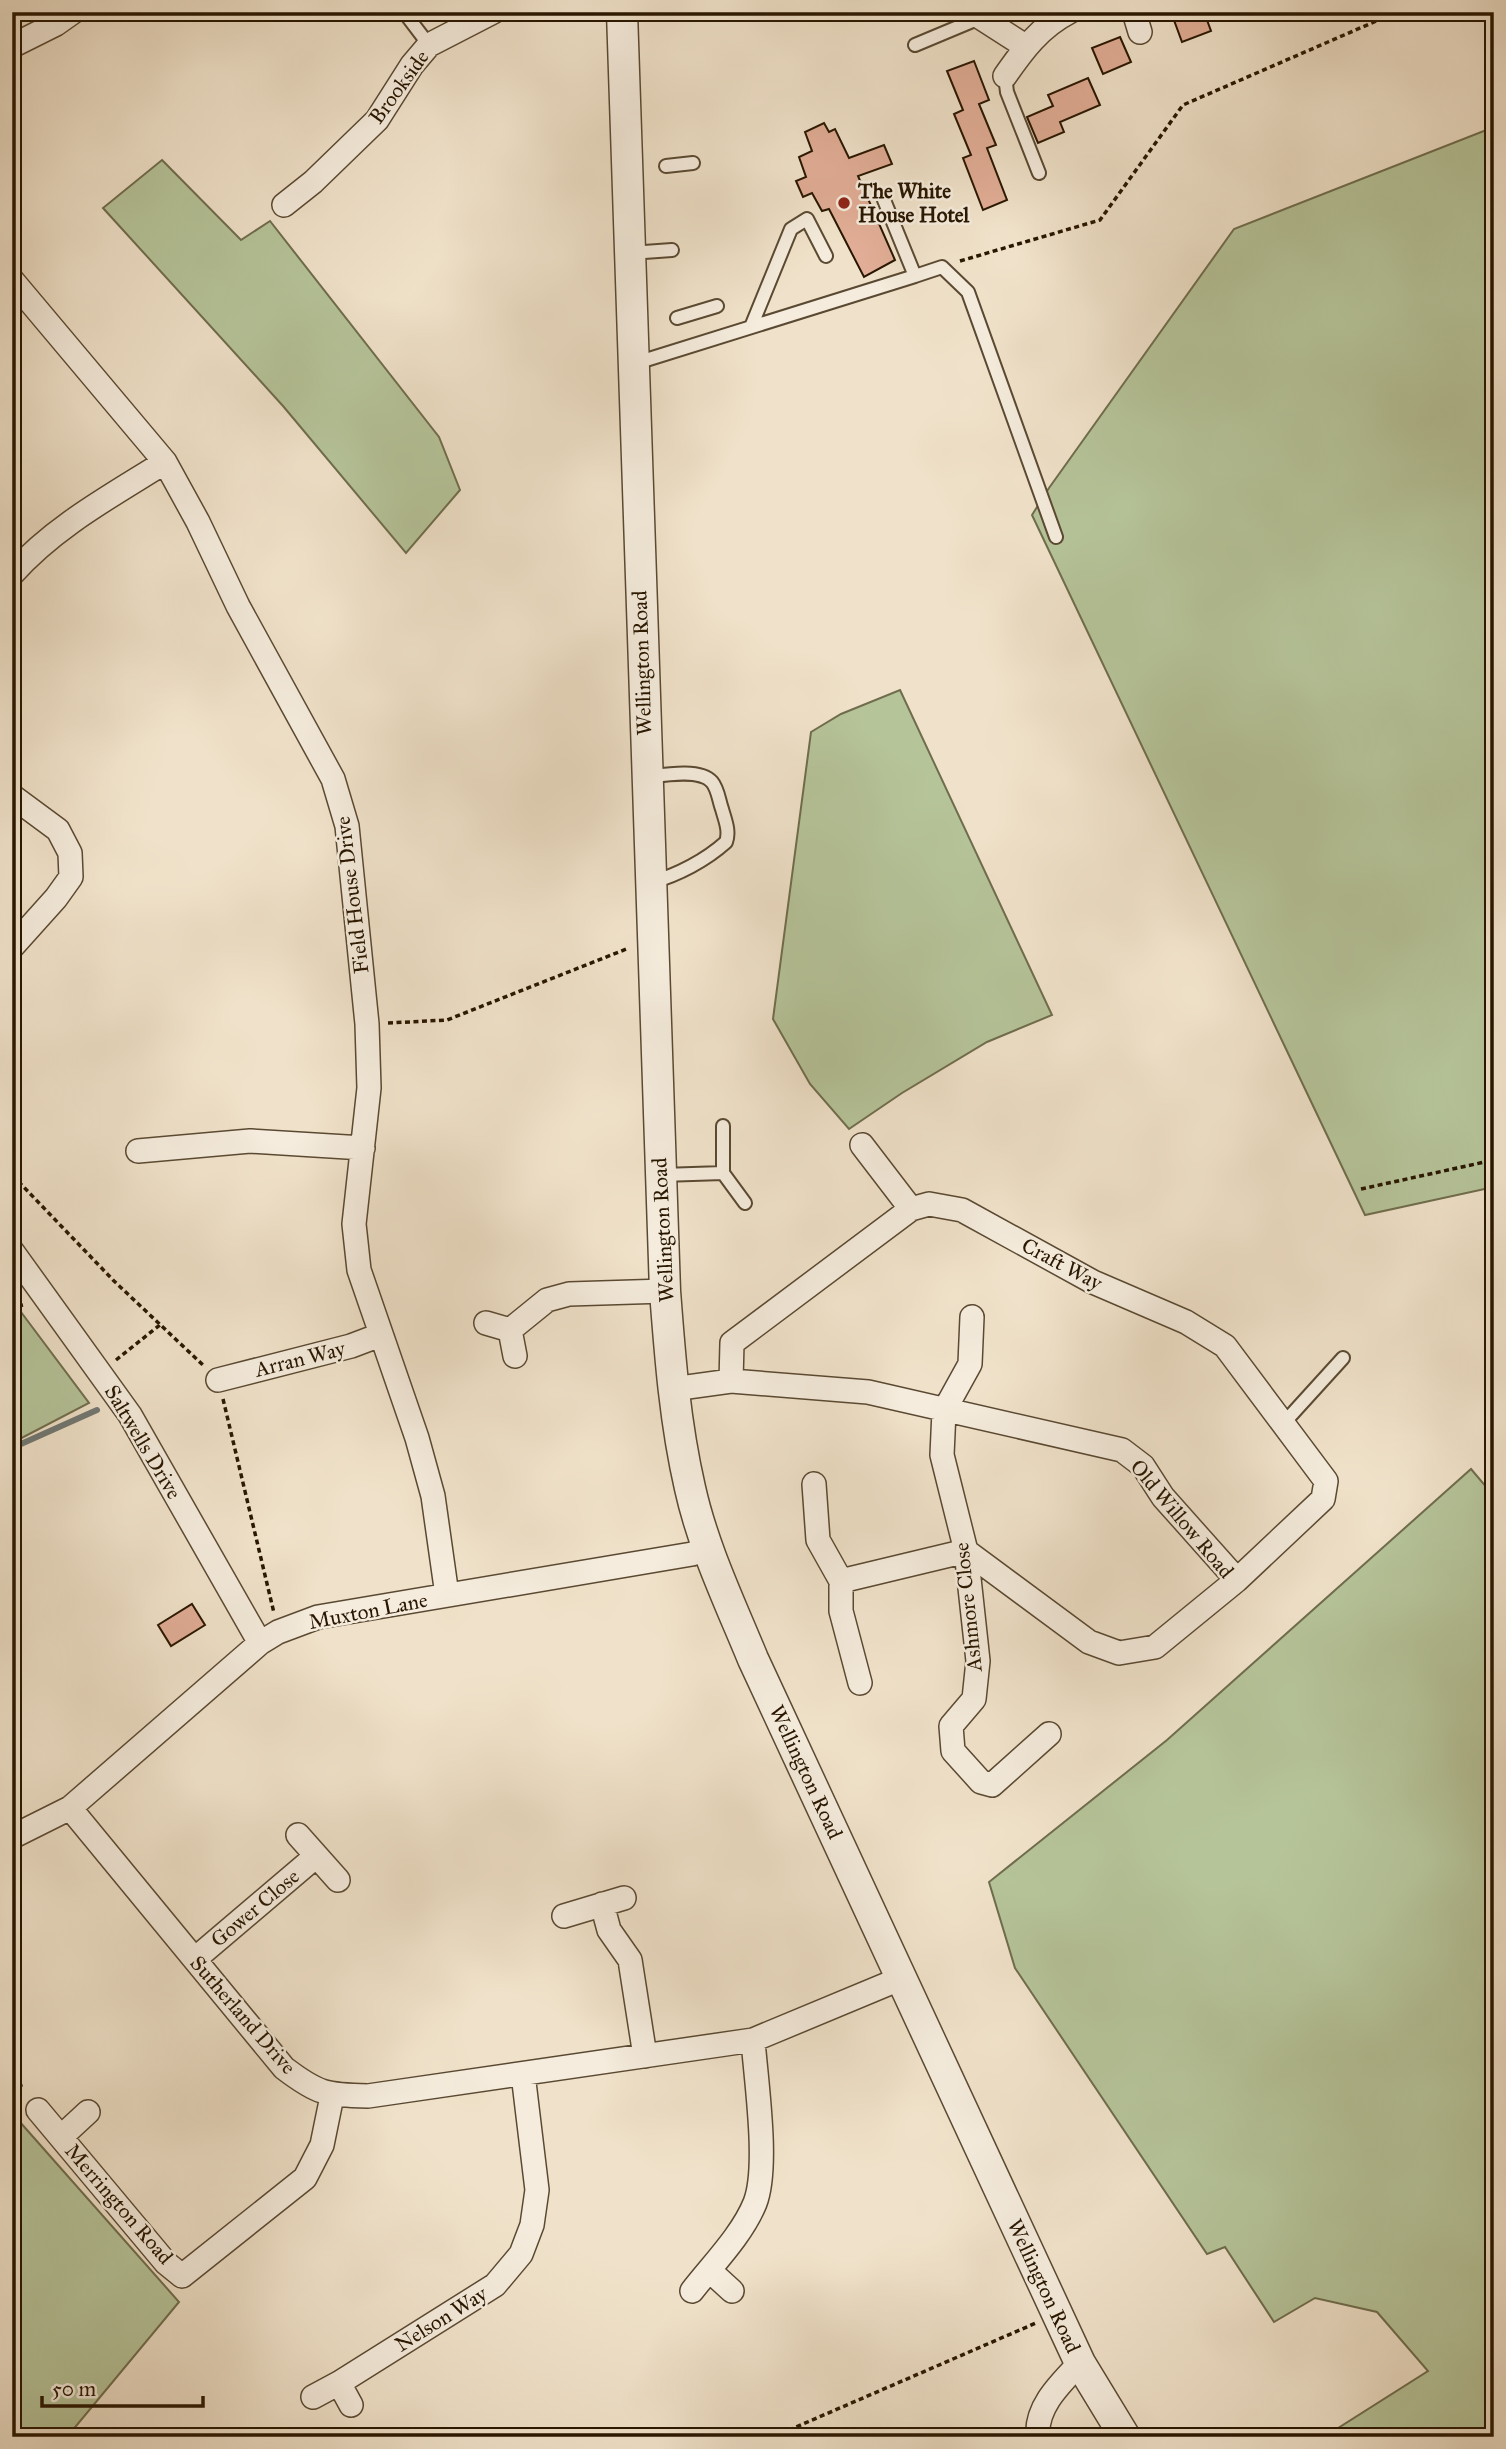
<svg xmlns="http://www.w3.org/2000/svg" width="1506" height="2449" font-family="'IM FELL Great Primer',serif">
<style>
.green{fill:#b6c49a;stroke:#6f6d4d;stroke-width:2}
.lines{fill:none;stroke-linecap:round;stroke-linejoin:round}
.stream{stroke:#717874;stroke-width:6}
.building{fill:#e1ad96;stroke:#281600;stroke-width:2}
.service-casing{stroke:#5a4932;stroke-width:16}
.minor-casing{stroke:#5a4932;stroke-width:26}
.tertiary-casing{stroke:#5a4932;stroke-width:33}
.path{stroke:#281600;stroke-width:3.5;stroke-dasharray:5 3.5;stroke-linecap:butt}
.service{stroke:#f5ecdd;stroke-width:12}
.minor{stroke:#f5ecdd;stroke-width:23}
.tertiary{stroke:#f5ecdd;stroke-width:30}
.poi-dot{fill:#8f2418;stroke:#f5ecdd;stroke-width:2.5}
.labels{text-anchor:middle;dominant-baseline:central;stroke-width:5;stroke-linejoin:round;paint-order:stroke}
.street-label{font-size:21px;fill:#281600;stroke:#f5ecdd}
.poi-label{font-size:21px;font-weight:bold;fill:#281600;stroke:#f5ecdd;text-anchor:start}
</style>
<rect width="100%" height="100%" fill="#f0e2ca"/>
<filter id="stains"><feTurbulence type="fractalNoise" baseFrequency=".00286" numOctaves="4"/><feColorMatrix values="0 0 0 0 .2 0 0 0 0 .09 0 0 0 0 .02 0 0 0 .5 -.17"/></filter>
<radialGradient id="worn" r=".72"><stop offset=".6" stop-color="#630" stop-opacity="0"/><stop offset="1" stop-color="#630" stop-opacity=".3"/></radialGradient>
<path class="green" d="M1494 127V1187L1365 1215 1032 515 1049 488 1234 229Z
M162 160 241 240 270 221 439 437 460 490 406 553 283 406 103 208Z
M900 690 1052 1015 987 1042 902 1093 849 1129 810 1084 773 1019 811 732 841 714Z
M12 1300 89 1403 12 1443Z
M1471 1469 1494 1496V2437H1324L1428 2371 1377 2312 1315 2298 1274 2322 1225 2247 1207 2254 1015 1968 989 1882 1167 1740Z
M12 2113 179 2302 67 2437H12Z"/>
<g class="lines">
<path class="stream" d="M12 1448 97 1410"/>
</g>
<path class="building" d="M1171 12H1204L1211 31 1182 42Z
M1120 37 1131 62 1103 74 1092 48Z
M974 61 989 100 979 104 996 145 987 148 1007 200 983 210 963 158 971 155 954 114 963 110 947 71Z
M1088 78 1100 105 1060 122 1064 132 1038 143 1027 117 1053 106 1048 95Z
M824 123 829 132 835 129 849 158 884 145 892 164 858 176 895 260 864 277 829 209 822 211 812 193 803 197 796 181 806 177 799 157 812 151 805 132Z
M192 1604 205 1625 171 1646 158 1625Z"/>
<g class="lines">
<defs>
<path id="service" d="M404 12 429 45
M915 45 982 17
M1005 76 1007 92 1039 173
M666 166 693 163
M630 253 672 250
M915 276 942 267 968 292 1056 537
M677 318 717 306
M751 327 791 229 807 219 826 256
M633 364 915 276 884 200
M647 777C663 775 700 768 712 782 718 789 719 801 722 809 725 820 730 831 726 842 706 860 678 875 652 882
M723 1126V1173
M662 1175 723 1173 745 1203
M1283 1424 1343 1358"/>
<path id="minor" d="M972 12 1025 46
M1134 12 1140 32
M12 46 56 24 73 12
M1005 76C1023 50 1040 27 1069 12
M284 205 313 182 377 120 412 65 429 45 493 12
M12 280 165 462 198 522 238 606 333 779 347 826 367 1024 369 1088 354 1224 359 1270 417 1438 433 1496 447 1595
M12 574C55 526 111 496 165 462
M12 796 58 830 70 853 71 877 56 898 12 947
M862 1145 911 1209
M138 1151 250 1141 363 1148
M12 1251 130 1415 260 1643
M972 1317 970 1364 944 1411 942 1455 966 1551 978 1661 974 1699 951 1726 953 1751 981 1782 992 1785 1049 1734
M486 1323 510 1330 547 1300 569 1294 665 1291
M510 1330 515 1356
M218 1380 351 1346 380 1335
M731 1381 868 1392 1122 1450 1143 1466 1163 1497 1237 1580
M673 1389 731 1381 732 1343 911 1209 929 1204 962 1210 1093 1282 1186 1322 1225 1346 1326 1481 1323 1499 1237 1580 1155 1647 1119 1653 1089 1642 966 1551
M814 1484 818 1540 841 1581V1611L860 1683
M841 1581 966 1551
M70 1808 284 2068C318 2094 326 2095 368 2096L753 2040 902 1978
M298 1835 338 1880
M12 1837 70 1808 260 1643 278 1632 318 1617 692 1554 708 1548
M602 1904 609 1930 630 1960 645 2056
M564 1916 624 1898
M195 1959 315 1857
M38 2110 166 2263 182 2276 305 2178 322 2145 332 2096
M61 2137 88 2112
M709 2270 732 2291
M692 2291C713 2264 742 2235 755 2203 769 2167 756 2081 753 2040
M339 2383 351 2405
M313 2397 339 2383 495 2285 521 2254 532 2225 537 2190 523 2074
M1038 2437C1035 2407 1061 2383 1080 2363"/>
<path id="tertiary" d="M622 12 665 1291C670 1357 675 1423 690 1488 703 1547 730 1603 753 1659L1080 2363 1125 2437"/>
</defs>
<use href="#service" class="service-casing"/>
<use href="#minor" class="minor-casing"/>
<use href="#tertiary" class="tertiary-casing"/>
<path class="path" d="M960 261 1100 220 1183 105 1397 12
M388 1023 447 1020 629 948
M12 1182 16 1179 114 1281 204 1366
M1361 1189 1494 1160
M12 1307 23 1305
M116 1360 161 1324
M223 1399 274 1613
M12 2057 21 2086 12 2108
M773 2437 1036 2323"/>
<use href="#service" class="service"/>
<use href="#minor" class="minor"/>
<use href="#tertiary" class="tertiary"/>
</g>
<circle class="poi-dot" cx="844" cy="203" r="7"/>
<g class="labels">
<g class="street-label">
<text transform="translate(399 87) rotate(-54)">Brookside</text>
<text transform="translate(642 663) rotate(-92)">Wellington Road</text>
<text transform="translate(352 895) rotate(-97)">Field House Drive</text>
<text transform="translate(663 1230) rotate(-93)">Wellington Road</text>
<text transform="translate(1062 1264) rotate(28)">Craft Way</text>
<text transform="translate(300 1359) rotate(-14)">Arran Way</text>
<text transform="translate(143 1442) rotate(59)">Saltwells Drive</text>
<text transform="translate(1182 1519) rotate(50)">Old Willow Road</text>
<text transform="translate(968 1607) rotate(-96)">Ashmore Close</text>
<text transform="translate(368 1611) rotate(-11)">Muxton Lane</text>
<text transform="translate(806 1772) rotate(65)">Wellington Road</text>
<text transform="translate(255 1908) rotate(-40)">Gower Close</text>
<text transform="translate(243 2015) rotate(49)">Sutherland Drive</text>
<text transform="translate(119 2204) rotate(49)">Merrington Road</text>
<text transform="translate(1044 2286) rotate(65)">Wellington Road</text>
<text transform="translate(441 2319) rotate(-32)">Nelson Way</text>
</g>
<g class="poi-label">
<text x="858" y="191">The White<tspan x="858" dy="24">House Hotel</tspan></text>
</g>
</g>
<rect width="1506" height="2449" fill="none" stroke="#f0e2ca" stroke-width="42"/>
<rect x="14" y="14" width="1478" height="2421" fill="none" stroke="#281600" stroke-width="3.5"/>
<rect x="21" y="21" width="1464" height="2407" fill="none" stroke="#281600" stroke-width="2"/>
<path d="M42 2396v10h161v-10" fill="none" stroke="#281600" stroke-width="3.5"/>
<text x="52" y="2396" font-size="21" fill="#281600" stroke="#f5ecdd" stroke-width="5" paint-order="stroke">50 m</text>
<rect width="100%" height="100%" filter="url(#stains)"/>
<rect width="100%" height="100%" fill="url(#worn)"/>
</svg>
